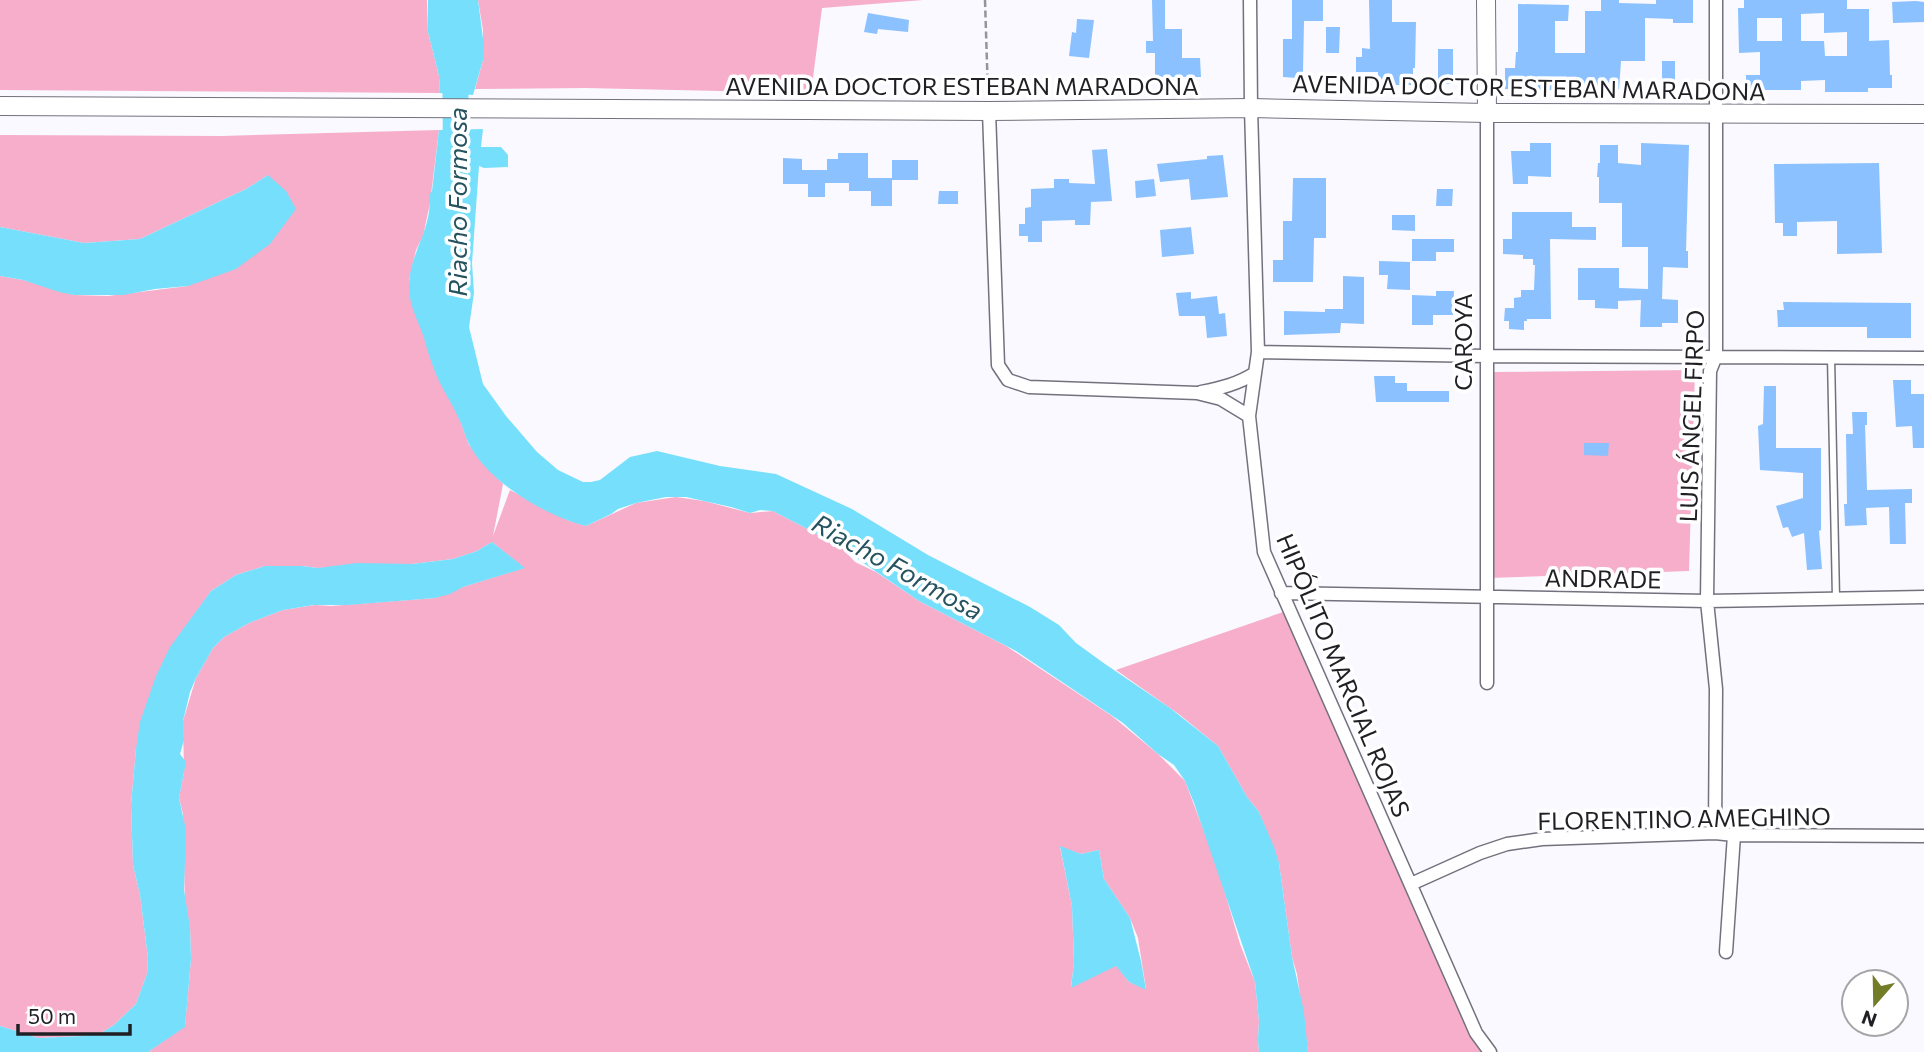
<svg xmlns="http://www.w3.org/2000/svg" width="1924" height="1052" font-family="Commissioner,sans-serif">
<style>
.green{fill:#f6aeca;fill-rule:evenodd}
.water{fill:#76dffc}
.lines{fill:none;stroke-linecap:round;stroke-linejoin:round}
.river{stroke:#76dffc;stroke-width:26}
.building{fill:#8bc1ff;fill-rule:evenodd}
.lane-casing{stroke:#72727e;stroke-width:9}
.street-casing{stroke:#72727e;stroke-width:15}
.secondary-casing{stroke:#72727e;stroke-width:20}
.path{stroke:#949499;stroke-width:2.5;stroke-dasharray:7 3.5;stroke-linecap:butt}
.lane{stroke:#fff;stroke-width:6}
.street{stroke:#fff;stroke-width:12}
.secondary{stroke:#fff;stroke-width:18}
.labels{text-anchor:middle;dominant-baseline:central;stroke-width:7;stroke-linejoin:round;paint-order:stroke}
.street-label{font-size:24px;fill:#1f1f24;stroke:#fff}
.water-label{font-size:26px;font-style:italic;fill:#265360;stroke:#fff}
</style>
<rect width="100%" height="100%" fill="#f9f9ff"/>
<path class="green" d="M0 0H427L428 32 439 76 440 93 0 90Z
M478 0H923L822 8 811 93 586 88 475 89 483 60V30Z
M439 130 430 203 423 236 416 250 409 280 469 445 503 484 493 536 510 490 567 520 586 526 636 503 676 497 704 501 750 513 773 511 840 546 855 562 876 572 919 601 1006 646 1112 716 1158 754 1185 781 1217 866 1240 944 1255 982 1259 1021 1258 1040 1259 1052H148L185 1026 191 959 190 927 185 907 183 814 179 798 184 772 183 721 196 678 213 648 224 637 249 623 283 610 315 605 331 606 435 598 463 587 524 568 492 542 477 551 453 559 412 564 318 568 302 566H265L236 575 211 591 182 633 136 749 131 805 133 865 140 895 148 958 147 974 136 1004 114 1025 101 1033 83 1036 38 1038 0 1026V276L23 280 74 295 108 296 188 286 268 175 246 189 140 239 84 243 0 227V135L222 136ZM1060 847 1081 854 1099 850 1104 879 1130 918 1138 938 1146 989 1129 982 1116 965 1071 987 1074 962 1072 906Z
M1695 370 1689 571 1489 578 1494 372Z
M1289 610 1491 1052H1308L1297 974 1292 957 1279 863 1259 812 1247 797 1218 746 1180 715 1116 670Z"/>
<path class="water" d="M428 0H478L484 46 483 60 473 95 440 93 439 76 428 32Z
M483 129 481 147H501L508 155V167L484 168 479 166 472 263 474 293 469 327 483 384 506 416 537 452 558 470 583 482H591L600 480 630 457 657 451 720 466 776 474 852 509 928 555 1030 607 1059 625 1076 643 1105 664 1170 708 1218 746 1247 797 1259 812 1274 847 1279 863 1292 957 1304 1012 1308 1052H1259L1258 1040 1259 1021 1255 982 1194 803 1185 781 1174 765 1158 754 1123 723 1016 651 919 601 849 553 840 546 773 511 760 510 750 513 731 507 686 497H666L636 503 618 509 611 514 586 526C546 516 490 483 470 446 465 437 463 426 458 417 451 401 440 386 434 369 430 359 427 349 424 338 419 322 409 306 409 288 408 255 434 227 429 195L432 191 439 130Z
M268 175 286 191 296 209 270 244 236 269 188 286 155 289 123 295H74L59 292 23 280 0 276V227L84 243 140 239 246 189Z
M492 542 525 568 463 587 450 594 435 598 348 605H314L283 610 249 623 224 637 213 648 196 678 190 692 183 721 184 740 180 754 186 762 179 798 186 830 184 890 190 927 191 959 185 1027 148 1052H0V1026L38 1038 83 1036 101 1033 114 1025 136 1004 147 974 148 958 140 895 133 865 131 805 136 749 140 722 156 676 170 647 211 591 236 575 265 566H302L318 568 357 563 412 564 453 559 477 551Z
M1060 846 1081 854 1099 850 1104 879 1130 918 1141 961 1146 990 1129 982 1116 966 1071 988 1074 962 1072 906Z"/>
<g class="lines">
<path class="river" d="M456 166 455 28 460 0"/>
</g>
<path class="building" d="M1152 0H1165V29H1182V58H1200L1201 77H1155V53H1146V41H1153Z
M1292 0H1323V21H1304L1303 72H1297V78L1283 77V39H1292Z
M1369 0H1392V22H1416L1415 68H1413V85H1393V80H1378V72H1356V57H1362V48L1370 49Z
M1601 0H1619V3L1656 4V0H1693V23H1673V19L1645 18V61H1621L1619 89 1555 88V90L1505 89V68H1515L1516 52H1518V4L1569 5 1568 21H1555V53H1585V11H1601Z
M1744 0H1847V9H1869V41L1889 40 1890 75H1892V88H1868V92H1825V80L1801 81V90H1746V75H1760V52L1739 53 1738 8H1744ZM1824 13V33L1847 32V56H1825L1824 41H1801V14ZM1757 18H1782V41H1757Z
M1916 1 1924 2V22L1893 23 1892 2Z
M868 13 909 20 908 32 878 29 877 34 864 32Z
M1077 19 1094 20 1089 58 1069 56 1072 32 1076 33Z
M1326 27H1340L1339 53H1326Z
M1438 49H1453V84H1438Z
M1662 61H1675V87H1662Z
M1530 143H1551V177L1528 176V184H1513L1511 151H1530Z
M1641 143 1689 145 1686 251H1688V268L1663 267 1662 299 1678 300V323H1662V327H1640L1641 300 1618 301V309L1595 308V300H1578V268H1619V288L1648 289V247H1622V203H1599V177H1597L1598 163H1600V145H1618V163L1641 165Z
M1107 149 1112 201 1091 202 1090 225H1075V220L1042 221V242H1028V236H1019V224H1025V208L1031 207V189L1054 188V179H1069V183L1095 184 1092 150Z
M838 153H868V178H892V160H918V180H892V206H871V191H849V183H825V197H808V184H783V158L802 159V170H827V159H838Z
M1223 155 1228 197 1191 200 1189 179 1160 182 1157 164 1207 159V156Z
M1879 163 1882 253 1837 254V221L1797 222V236H1783V223H1775L1774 164Z
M1293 178H1326V238H1314L1313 282H1273V260H1283V221H1292Z
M1154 179 1156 196 1136 198 1135 181Z
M1437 189H1453L1452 206H1436Z
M939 191H958V204H938Z
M1512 212H1572V227H1596V240L1550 239 1551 319H1527V321H1524V330L1509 329V321H1504L1505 308H1514V298L1521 297V290H1534L1535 265H1533V259H1523V255L1503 254V239H1512Z
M1392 215H1415V231L1392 230Z
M1191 227 1194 254 1162 257 1160 230Z
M1412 239H1454V252H1436V261H1412Z
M1379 261 1410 262V290L1387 289 1388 275H1379Z
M1343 276 1364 277V324L1341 323 1340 333 1284 335V311L1325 312V309H1343Z
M1436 291H1454L1453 315H1433V325H1412V295L1436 296Z
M1191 292V299L1217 296 1219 314 1225 313 1227 336 1207 338 1205 316H1179L1176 293Z
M1783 302 1911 303V338H1867V327H1778L1777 310H1784Z
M1374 376H1395V383H1407V391H1449V402H1376Z
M1893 380H1911V394H1924V448H1913L1912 426 1896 427Z
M1764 386H1776V448H1821V530L1819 531 1822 569 1807 570 1804 533 1792 537 1788 527 1783 528 1776 506 1803 498V473L1760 470 1758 426 1763 424Z
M1852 412H1867V425H1865L1867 490 1912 489V503H1905L1906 544H1890L1889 507 1866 508 1867 525 1845 526 1844 504H1847L1846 434H1853Z
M1584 443H1609L1608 456 1584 455Z"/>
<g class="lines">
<defs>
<path id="lane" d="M1831 357 1836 598"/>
<path id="street" d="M1250 0 1251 108 1258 352 1249 416 1264 552 1476 1033 1490 1052
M989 111 998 365 1008 380 1029 387 1197 393 1221 399 1249 416
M1487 113V683
M1258 352 1486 356 1924 358
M1201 392C1221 388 1238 384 1255 373
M1281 593 1707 601 1924 597
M1715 833 1716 689 1707 601 1710 371 1716 356V0
M1411 884 1480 853 1507 844 1542 839 1715 833 1734 835 1924 836
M1726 952 1734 835"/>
<path id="secondary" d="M1486 0 1487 113
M0 106 989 111 1251 108 1487 113 1924 114"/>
</defs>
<use href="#lane" class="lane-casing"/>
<use href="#street" class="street-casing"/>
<use href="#secondary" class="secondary-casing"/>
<path class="path" d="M985 0 988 95"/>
<use href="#lane" class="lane"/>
<use href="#street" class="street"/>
<use href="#secondary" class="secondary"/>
</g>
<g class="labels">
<g class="street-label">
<text x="962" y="85">AVENIDA DOCTOR ESTEBAN MARADONA</text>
<text transform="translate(1529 87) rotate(1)">AVENIDA DOCTOR ESTEBAN MARADONA</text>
<text transform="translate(1462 342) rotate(-90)">CAROYA</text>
<text transform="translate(1691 416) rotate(-88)">LUIS ÁNGEL FIRPO</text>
<text transform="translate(1603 578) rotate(1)">ANDRADE</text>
<text transform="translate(1344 675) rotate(67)">HIPÓLITO MARCIAL ROJAS</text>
<text transform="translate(1684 818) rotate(-1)">FLORENTINO AMEGHINO</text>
</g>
<g class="water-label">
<text transform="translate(456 202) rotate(-90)">Riacho Formosa</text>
<text transform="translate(898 566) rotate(29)">Riacho Formosa</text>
</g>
</g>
<g transform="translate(1875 1003) rotate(200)"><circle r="33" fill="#ffffff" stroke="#a5a5a7" stroke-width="2"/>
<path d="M0-5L12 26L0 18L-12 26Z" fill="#737d28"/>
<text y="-10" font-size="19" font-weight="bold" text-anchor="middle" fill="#1f1f24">N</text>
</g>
<path d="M18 1024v10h112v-10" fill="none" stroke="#1f1f24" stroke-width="3.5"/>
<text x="28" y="1024" font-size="21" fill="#1f1f24" stroke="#ffffff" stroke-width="5" paint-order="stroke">50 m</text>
</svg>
